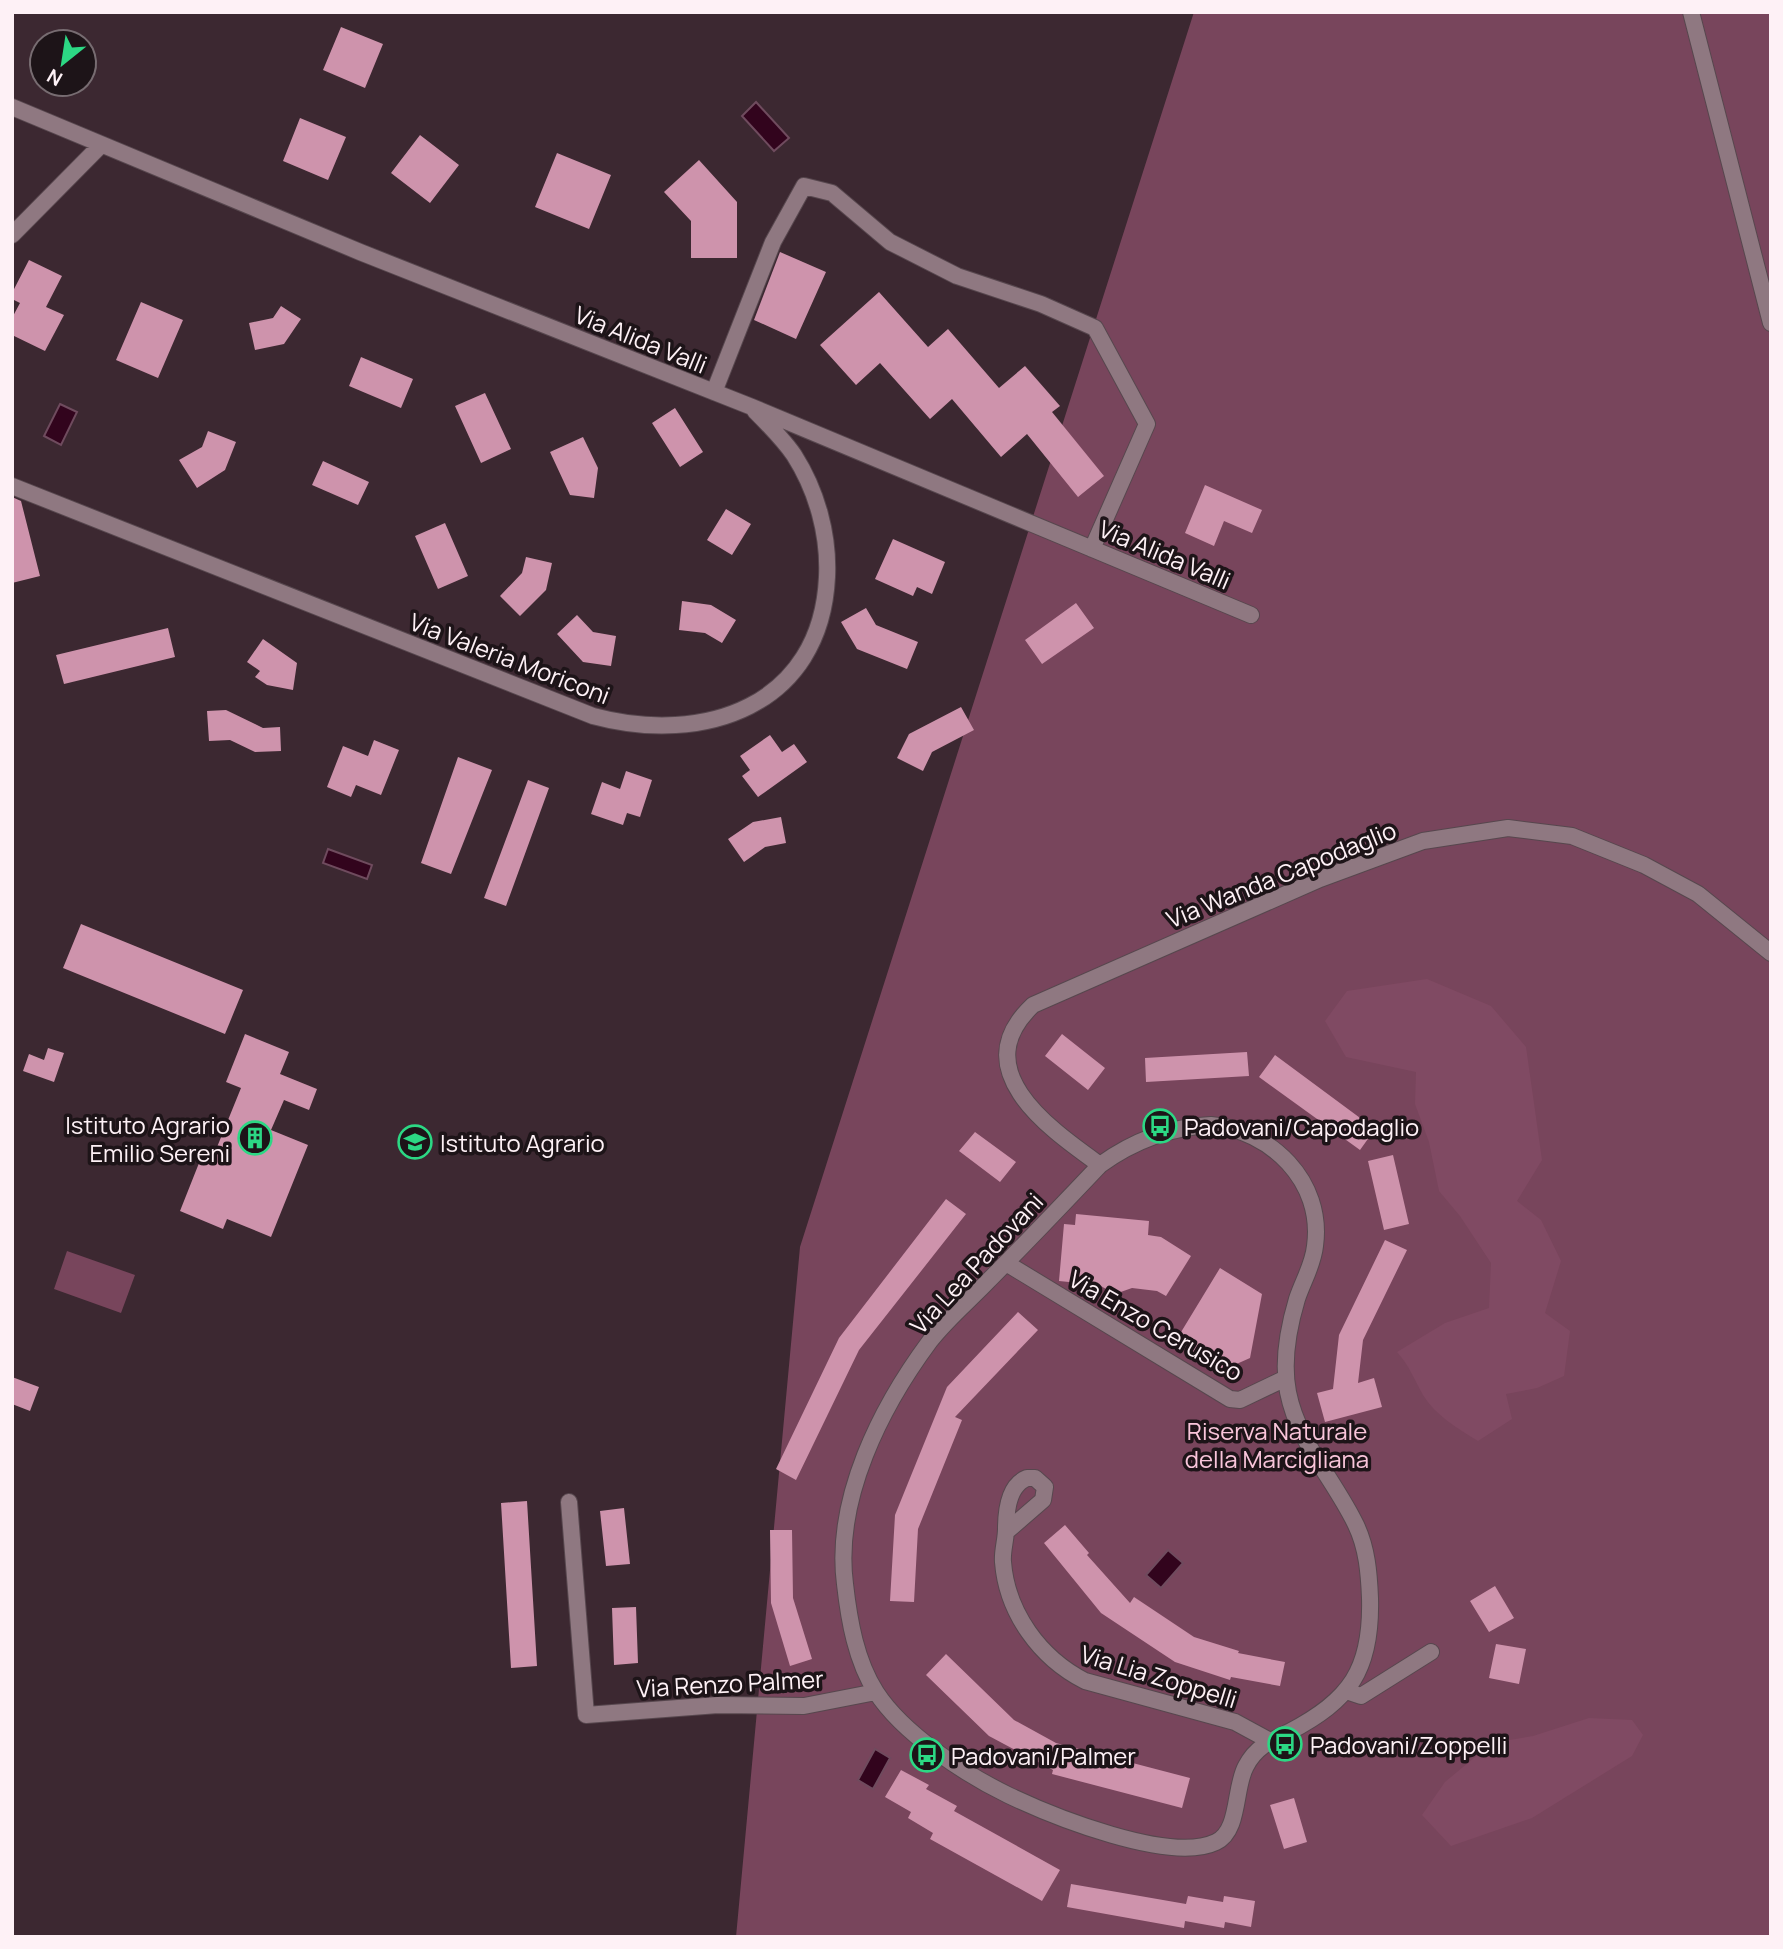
<svg xmlns="http://www.w3.org/2000/svg" width="1783" height="1949" font-family="Manrope,sans-serif">
<style>
.green{fill:#78455c}
.forest{fill:#804a63}
.water{fill:#32041d;stroke:#6f4b5e;stroke-width:2}
.building{fill:#ce93ac}
.lines{fill:none;stroke-linecap:round;stroke-linejoin:round}
.street-casing{stroke:#57474e;stroke-width:18}
.street{stroke:#8f7881;stroke-width:16}
.labels{text-anchor:middle;dominant-baseline:central;stroke-width:7;stroke-linejoin:round;paint-order:stroke}
.street-label{font-size:24px;fill:#fef1f6;stroke:#1d1418}
.poi-label{font-size:24px;fill:#fef1f6;stroke:#1d1418;text-anchor:start}
.park-label{font-size:24px;fill:#f9c5da;stroke:#1d1418}
</style>
<rect width="100%" height="100%" fill="#3c2831"/>
<path class="green" d="M1194 12H1771V1937H736L800 1247Z
M67 1251 135 1275 121 1313 54 1289Z"/>
<path class="forest" d="M1427 979 1491 1006 1526 1047 1542 1160 1517 1201 1541 1220 1561 1261 1545 1313 1570 1331 1564 1376 1537 1388 1506 1394 1512 1419 1478 1441C1457 1428 1436 1416 1423 1395 1414 1379 1409 1365 1397 1352L1445 1323 1489 1308 1491 1263 1460 1216 1439 1191 1429 1142 1415 1104 1416 1072 1346 1057 1325 1021 1347 991Z
M1589 1718 1632 1720 1643 1735 1632 1756 1532 1818 1451 1846 1422 1815 1445 1782 1492 1743 1533 1736Z"/>
<path class="water" d="M756 102 789 138 774 151 742 116Z
M60 404 77 412 61 445 44 436Z
M328 849 372 865 367 879 323 863Z
M1168 1550 1183 1563 1161 1588 1146 1575Z
M875 1749 890 1758 873 1789 858 1780Z"/>
<path class="building" d="M341 27 383 44 365 88 323 70Z
M300 118 346 137 328 180 283 161Z
M420 135 459 165 430 203 391 173Z
M557 153 611 175 589 229 535 207Z
M699 160 737 202V258H691V221L664 192Z
M780 252 826 272 796 339 754 320Z
M29 260 62 276 46 307 64 315 45 351 12 335V318L20 303 12 299V293Z
M879 292 928 347 948 329 999 388 1025 366 1060 406 1052 412 1104 476 1078 497 1027 434 1001 457 952 399 930 419 880 363 856 385 820 345Z
M141 302 183 320 158 378 116 360Z
M281 306 301 319 284 344 255 350 249 323 273 318Z
M361 357 413 379 401 408 349 386Z
M485 393 511 449 481 463 455 406Z
M675 408 703 452 680 467 652 423Z
M208 431 236 442 225 470 197 488 179 460 202 447Z
M583 437 598 468 594 498 570 495 550 452Z
M323 461 369 482 358 505 312 485Z
M1205 485 1262 510 1252 533 1224 521 1214 546 1185 533Z
M12 497 21 501 40 576 12 583Z
M726 509 751 524 732 555 707 540Z
M445 523 468 576 438 589 415 536Z
M893 539 945 562 932 594 917 587 913 596 875 579Z
M526 557 552 563 546 590 520 616 500 596 522 573Z
M682 601 711 605 736 620 722 643 705 633 679 630Z
M1076 603 1094 628 1042 664 1025 640Z
M866 608 876 625 918 642 907 669 857 649 841 622Z
M577 615 593 632 616 636 611 666 583 662 557 634Z
M168 628 175 657 64 684 56 655Z
M263 639 297 663 293 690 267 685 255 677 260 671 247 662Z
M961 707 974 730 932 752 923 771 897 758 909 734Z
M226 710 263 728 280 727 281 751 255 752 230 740 209 741 207 711Z
M770 735 782 752 794 744 807 762 758 797 742 776 750 770 740 756Z
M374 740 399 750 381 795 356 785 351 797 327 787 343 746 368 756Z
M458 757 492 770 451 874 421 863Z
M626 771 652 780 640 817 627 813 623 825 591 814 602 782 620 789Z
M528 780 549 788 506 906 484 898Z
M781 817 786 843 765 847 744 862 728 839 753 822Z
M81 924 243 990 225 1034 63 968Z
M245 1034 289 1052 280 1074 317 1089 309 1110 284 1100 271 1130 308 1145 271 1237 227 1219 223 1229 180 1211 203 1153 213 1157 241 1088 226 1082Z
M1062 1034 1105 1068 1088 1090 1045 1056Z
M48 1048 64 1053 54 1082 23 1071 29 1054 44 1060Z
M1247 1052 1249 1076 1146 1082 1145 1058Z
M1275 1055 1375 1129 1360 1150 1259 1077Z
M975 1132 1016 1162 1000 1182 959 1151Z
M1393 1155 1409 1224 1384 1230 1368 1161Z
M946 1199 966 1214 859 1350 796 1480 776 1469 839 1338Z
M1076 1214 1149 1221 1148 1235 1161 1237 1191 1256 1166 1296 1157 1291 1132 1288 1115 1294 1099 1285 1059 1281 1064 1224 1075 1225Z
M1385 1240 1407 1250 1363 1340 1358 1383 1374 1378 1382 1407 1325 1422 1317 1393 1333 1389 1339 1335Z
M1220 1268 1262 1294 1250 1358 1223 1370 1175 1342Z
M1018 1312 1038 1330 955 1417 962 1420 918 1529 914 1602 890 1601 895 1515 947 1387Z
M12 1377 39 1387 30 1411 12 1404Z
M527 1501 537 1666 511 1668 501 1503Z
M624 1508 630 1564 606 1566 600 1511Z
M1065 1525 1089 1553 1087 1555 1130 1603 1134 1597 1194 1637 1239 1651 1238 1653 1285 1662 1280 1686 1231 1677 1230 1680 1175 1662 1101 1613 1044 1543Z
M770 1530H792L793 1598 812 1659 790 1666 771 1603Z
M1495 1586 1514 1618 1489 1632 1470 1601Z
M636 1607 638 1663 614 1665 612 1608Z
M1496 1644 1526 1649 1519 1684 1489 1678Z
M946 1654 1014 1720 1056 1743 1190 1778 1182 1808 1052 1774 1053 1770 989 1736 926 1675Z
M901 1770 929 1785 926 1789 957 1806 954 1811 1060 1870 1042 1901 930 1839 933 1833 908 1818 911 1812 885 1797Z
M1294 1798 1307 1842 1284 1849 1270 1805Z
M1071 1884 1186 1904 1188 1896 1223 1902 1224 1896 1255 1901 1251 1927 1225 1922 1224 1928 1185 1921 1184 1928 1067 1907Z"/>
<g class="lines">
<defs>
<path id="street" d="M1691 12 1771 323
M12 107 360 252 752 407 1251 615
M12 235 101 145
M714 392 773 242 804 186 832 193 890 242 957 276 1041 304 1095 328 1147 424 1092 549
M12 486 593 716C704 746 821 706 827 577 829 535 817 491 794 455 783 439 769 425 755 411
M1211 1125C1270 1130 1324 1181 1315 1246 1313 1265 1303 1281 1297 1299 1288 1329 1282 1361 1288 1392 1298 1443 1334 1479 1356 1525 1367 1548 1369 1573 1370 1598 1372 1670 1350 1700 1289 1732 1270 1741 1256 1747 1246 1766 1234 1787 1240 1831 1216 1842 1170 1864 1052 1816 1008 1795 965 1774 903 1734 876 1692 856 1661 849 1620 845 1584 834 1499 881 1407 930 1341 947 1319 970 1300 989 1280 1027 1242 1063 1204 1100 1165 1133 1141 1170 1127 1211 1125Z
M1100 1165C1050 1129 964 1070 1033 1005L1320 879 1423 841 1508 828 1572 836 1644 865 1698 894 1771 953
M1006 1263 1230 1399 1240 1400 1286 1378
M569 1502 586 1715 718 1705 804 1706 876 1692
M1006 1532 1043 1500 1045 1487 1035 1478H1027C1009 1485 1006 1511 1006 1529 1006 1540 1002 1551 1003 1562 1007 1613 1040 1658 1085 1681L1235 1722 1270 1741
M1346 1691 1361 1696 1431 1652"/>
</defs>
<use href="#street" class="street-casing"/>
<use href="#street" class="street"/>
</g>
<defs>
<symbol id="bus-ring" viewBox="-11 -11 22 22"><circle r="9.5" fill="#1d1418" stroke="#2cd884" stroke-width="1.5"/><path d="M-5-6H5V4H4V6H2V4H-2V6H-4V4H-5ZM-3.5-4V0h7V-4ZM-3.5 1.2v1.5H-2V1.2ZM2 1.2v1.5H3.5V1.2Z" fill="#2cd884"/></symbol>
<symbol id="building-ring" viewBox="-11 -11 22 22"><circle r="9.5" fill="#1d1418" stroke="#2cd884" stroke-width="1.5"/><path d="M-4-6H4V6H1V3H-1V6H-4ZM-2.5-4.3h1.7v1.8h-1.7ZM.8-4.3h1.7v1.8H.8ZM-2.5-1h1.7V.8h-1.7ZM.8-1h1.7V.8H.8Z" fill="#2cd884"/></symbol>
<symbol id="school-ring" viewBox="-11 -11 22 22"><circle r="9.5" fill="#1d1418" stroke="#2cd884" stroke-width="1.5"/><path d="M0-5L7-2L0 1L-7-2ZM-4 1L0 2.5L4 1V4Q0 6-4 4Z" fill="#2cd884"/></symbol>
</defs>
<g fill-rule="evenodd">
<use href="#bus-ring" x="1141" y="1107" width="38" height="38"/>
<use href="#building-ring" x="236" y="1119" width="38" height="38"/>
<use href="#school-ring" x="396" y="1123" width="38" height="38"/>
<use href="#bus-ring" x="1266" y="1725" width="38" height="38"/>
<use href="#bus-ring" x="908" y="1736" width="38" height="38"/>
</g>
<g class="labels">
<g class="street-label">
<text transform="translate(641 339) rotate(22)">Via Alida Valli</text>
<text transform="translate(1165 554) rotate(23)">Via Alida Valli</text>
<text transform="translate(510 658) rotate(21)">Via Valeria Moriconi</text>
<text transform="translate(1281 874) rotate(-22)">Via Wanda Capodaglio</text>
<text transform="translate(976 1263) rotate(-47)">Via Lea Padovani</text>
<text transform="translate(1156 1325) rotate(30)">Via Enzo Cerusico</text>
<text transform="translate(1159 1676) rotate(17)">Via Lia Zoppelli</text>
<text transform="translate(730 1683) rotate(-3)">Via Renzo Palmer</text>
</g>
<g class="poi-label">
<text x="230" y="1124" text-anchor="end">Istituto Agrario<tspan x="230" dy="28">Emilio Sereni</tspan></text>
<text x="1184" y="1126">Padovani/Capodaglio</text>
<text x="440" y="1142">Istituto Agrario</text>
<text x="1310" y="1744">Padovani/Zoppelli</text>
<text x="951" y="1755">Padovani/Palmer</text>
</g>
<g class="park-label">
<text x="1277" y="1430">Riserva Naturale<tspan x="1277" dy="28">della Marcigliana</tspan></text>
</g>
</g>
<rect width="1783" height="1949" fill="none" stroke="#fef1f6" stroke-width="28"/>
<g transform="translate(63 63) rotate(210)"><circle r="33" fill="#1d1418" stroke="#776c71" stroke-width="2"/>
<path d="M0-5L12 26L0 18L-12 26Z" fill="#2cd884"/>
<text y="-10" font-size="19" font-weight="bold" text-anchor="middle" fill="#fef1f6">N</text>
</g>
</svg>
